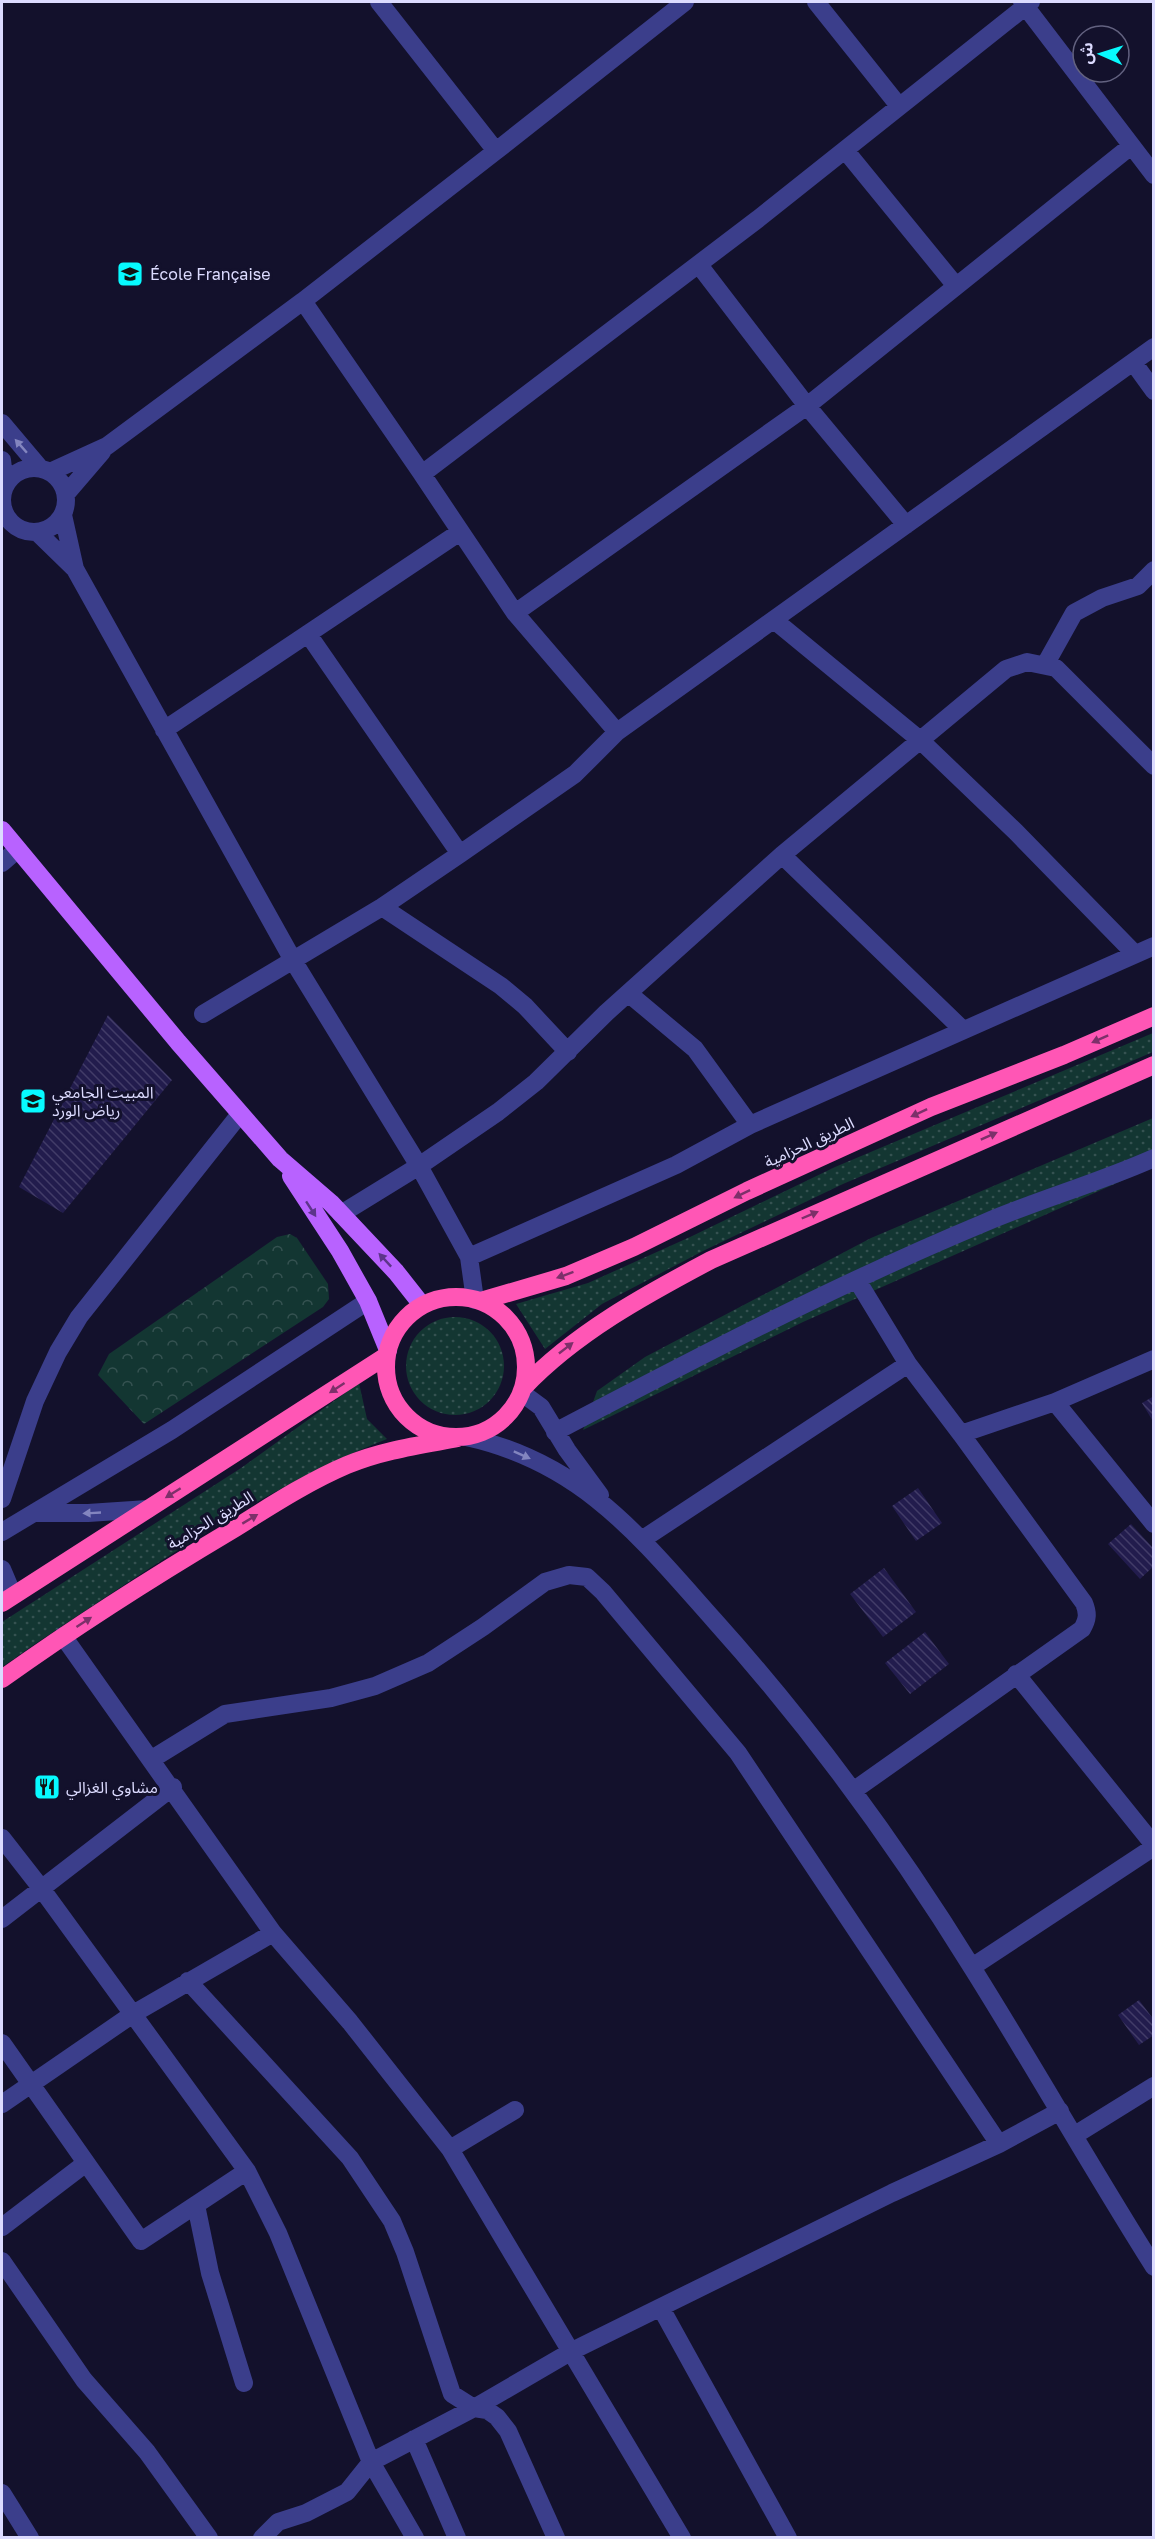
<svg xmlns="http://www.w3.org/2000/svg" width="1155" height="2539" font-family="'Golos Text','Noto Sans Arabic',sans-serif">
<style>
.grass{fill:url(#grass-dots)}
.forest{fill:url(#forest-crowns)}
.building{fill:url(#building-back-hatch)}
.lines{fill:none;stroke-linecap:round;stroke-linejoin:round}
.minor{stroke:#3b3e8b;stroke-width:18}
.major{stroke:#b862ff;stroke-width:18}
.highway{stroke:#ff56b5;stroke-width:18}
.oneway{fill:#8385bf}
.oneway2{fill:#7d306a}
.oneway3{fill:#5d358b}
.labels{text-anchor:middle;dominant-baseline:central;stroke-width:6;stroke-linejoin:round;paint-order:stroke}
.poi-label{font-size:16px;fill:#dcdbff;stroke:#13112c;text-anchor:start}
.street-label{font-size:16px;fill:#dcdbff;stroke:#13112c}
</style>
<defs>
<pattern id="grass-dots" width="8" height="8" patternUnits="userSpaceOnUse" patternTransform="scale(1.5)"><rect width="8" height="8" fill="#133632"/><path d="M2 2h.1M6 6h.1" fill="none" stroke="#355251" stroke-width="1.8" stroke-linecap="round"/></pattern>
<pattern id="forest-crowns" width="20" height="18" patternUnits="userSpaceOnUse" patternTransform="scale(1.5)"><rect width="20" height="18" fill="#133632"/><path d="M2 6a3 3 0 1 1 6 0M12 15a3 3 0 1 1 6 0" fill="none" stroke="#355251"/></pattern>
<pattern id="building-back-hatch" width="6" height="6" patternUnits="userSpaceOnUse" patternTransform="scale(1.5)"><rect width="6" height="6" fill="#221c4d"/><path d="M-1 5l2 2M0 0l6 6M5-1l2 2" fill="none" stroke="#423c68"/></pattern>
</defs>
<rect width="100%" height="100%" fill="#13112c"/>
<path class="grass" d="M1153 1033V1052L843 1184 703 1251 602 1304 545 1349 516 1304 588 1283 690 1237 835 1167Z
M1153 1118V1167L803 1322 583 1430 597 1391 645 1357 871 1238Z
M406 1366a49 49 0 1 1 98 0a49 49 0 1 1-98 0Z
M359 1383 367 1419 387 1439C302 1472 226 1519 150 1568 100 1601 50 1633 2 1667V1622L241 1468Z"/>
<path class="forest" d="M290 1234 297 1238 328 1284 329 1299 323 1307 144 1424 98 1375 109 1354 277 1237Z"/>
<path class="building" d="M108 1015 172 1080 63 1213 19 1187Z
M1154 1396V1423L1142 1403Z
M918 1488 942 1523 916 1541 892 1506Z
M1131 1524 1154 1549V1566L1140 1579 1108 1544Z
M884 1568 916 1612 883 1637 850 1594Z
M925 1632 949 1664 910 1694 885 1663Z
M1139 2000 1154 2020V2035L1139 2045 1118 2015Z"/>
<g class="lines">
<path class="minor" d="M379 2 496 151 685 2
M816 2 899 106
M1022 2 1154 175
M845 150 956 286
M496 151 303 301 422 474 758 219 1031 2
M699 265 807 406 906 525
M1133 362 1154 391
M2 423 40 468
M2 460 5 485
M2 500a32 32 0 1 1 64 0a32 32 0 1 1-64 0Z
M50 472 107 446 303 301
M422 474 515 613 807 406 1131 146
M66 494 102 452
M63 515 75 569 294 962 419 1166 469 1257 475 1300
M38 533 75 569
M515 613 617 732 1154 347
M774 620 920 740 1016 832 1135 954
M308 634 460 854
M1045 665 1074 613 1102 598 1138 586 1154 570
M164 730 460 532
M782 855 962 1029
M2 863 17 850
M382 907 501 986 525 1006 568 1052
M628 993 695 1049 750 1125
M203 1014 382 907 460 854 575 774 617 732
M341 1214 419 1166 498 1112 536 1082 606 1013 782 855 1006 669 1027 662 1056 668 1154 766
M469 1257 676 1165 750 1125 831 1089 1154 946
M857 1280 908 1364 961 1434 1055 1402 1154 1359
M522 1393 541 1407 567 1450 600 1495
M1055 1402 1154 1524
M555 1432C696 1358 837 1284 984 1223 1040 1199 1098 1183 1154 1158
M466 1437C582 1462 640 1537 714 1620 811 1728 897 1846 973 1969 1035 2068 1092 2169 1154 2267
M2 1499 35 1401 58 1352 79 1317 240 1114
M36 1513H88L148 1509
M2 1532 172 1430 368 1301
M643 1539 908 1364
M2 1569 13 1595
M1016 1674 1154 1845
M152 1759 225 1714 331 1698 375 1686 428 1663 483 1627 545 1582 569 1575 587 1577 603 1592 738 1753 999 2144
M853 1791 1082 1629C1088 1619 1088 1613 1084 1603L961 1434
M2 1838 41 1888 247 2171 278 2233 371 2462 415 2538
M2 1919 173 1787
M273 1933 350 2022 450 2149 682 2538
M972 1967 1154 1847
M188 1981 350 2158 392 2221 405 2252 452 2394 474 2408 487 2410 497 2417 508 2431 556 2538
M2 2043 141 2241 247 2171
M2 2104 133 2014 273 1933 63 1636
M1075 2135 1154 2086
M450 2149 515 2110
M196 2205 210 2273 244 2383
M2 2227 86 2163
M2 2261 84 2380 147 2452 209 2538
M661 2308 788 2538
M414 2439 457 2538
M2 2493 30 2538
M262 2538 278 2522 306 2513 347 2492 371 2462 474 2408 572 2351 892 2193 999 2144 1060 2111"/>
<path class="major" d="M2 830 178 1042 280 1159 331 1203 396 1272 422 1305
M291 1176 340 1251 368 1301 388 1350"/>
<path class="highway" d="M386 1367a70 70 0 1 1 140 0a70 70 0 1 1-140 0Z
M481 1301 566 1276 634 1247 747 1191 931 1107 1064 1055 1154 1016
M523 1388C575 1333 645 1295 711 1260L1154 1065
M2 1603 386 1356
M2 1679C76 1626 153 1577 232 1530 269 1507 307 1482 347 1465 383 1450 421 1445 458 1438"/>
</g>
<defs><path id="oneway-solid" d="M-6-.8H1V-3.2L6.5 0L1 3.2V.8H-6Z" transform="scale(1.5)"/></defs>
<g class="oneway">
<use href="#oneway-solid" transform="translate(21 446) rotate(-131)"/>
<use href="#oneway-solid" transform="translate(522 1455) rotate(24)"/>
<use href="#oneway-solid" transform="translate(92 1513) rotate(177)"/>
</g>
<g class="oneway2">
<use href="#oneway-solid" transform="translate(1100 1039) rotate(156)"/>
<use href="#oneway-solid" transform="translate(919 1113) rotate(155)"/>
<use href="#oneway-solid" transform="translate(989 1136) rotate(-24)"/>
<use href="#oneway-solid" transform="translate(742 1194) rotate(154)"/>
<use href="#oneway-solid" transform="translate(810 1215) rotate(-23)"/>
<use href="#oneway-solid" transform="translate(565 1275) rotate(160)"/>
<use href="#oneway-solid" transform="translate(566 1348) rotate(-38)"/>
<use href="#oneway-solid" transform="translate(337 1388) rotate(147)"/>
<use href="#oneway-solid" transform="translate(173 1493) rotate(148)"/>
<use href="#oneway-solid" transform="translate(250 1519) rotate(-31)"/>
<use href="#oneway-solid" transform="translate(84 1622) rotate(-33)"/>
</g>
<g class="oneway3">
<use href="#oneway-solid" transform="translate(311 1209) rotate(57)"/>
<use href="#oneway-solid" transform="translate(385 1260) rotate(-133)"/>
</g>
<defs>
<symbol id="school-square" viewBox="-11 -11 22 22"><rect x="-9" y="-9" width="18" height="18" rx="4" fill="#07faff" stroke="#13112c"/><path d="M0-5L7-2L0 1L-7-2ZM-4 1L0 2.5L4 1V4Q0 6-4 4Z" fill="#111"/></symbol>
<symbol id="university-square" viewBox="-11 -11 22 22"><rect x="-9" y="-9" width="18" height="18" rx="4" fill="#07faff" stroke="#13112c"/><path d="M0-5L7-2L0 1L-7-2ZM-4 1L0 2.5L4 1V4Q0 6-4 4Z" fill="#111"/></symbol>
<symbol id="restaurant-square" viewBox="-11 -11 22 22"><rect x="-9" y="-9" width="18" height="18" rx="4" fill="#07faff" stroke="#13112c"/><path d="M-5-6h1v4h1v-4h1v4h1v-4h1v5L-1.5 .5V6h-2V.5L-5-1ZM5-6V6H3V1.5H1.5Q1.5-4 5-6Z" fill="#111"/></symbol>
</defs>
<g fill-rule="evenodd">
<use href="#school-square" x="115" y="259" width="30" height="30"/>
<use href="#university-square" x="18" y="1086" width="30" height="30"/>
<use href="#restaurant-square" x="32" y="1772" width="30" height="30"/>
</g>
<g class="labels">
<g class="poi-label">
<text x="150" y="274">École Française</text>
<text x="52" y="1092">المبيت الجامعي<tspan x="52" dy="18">رياض الورد</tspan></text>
<text x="66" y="1787">مشاوي الغزالي</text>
</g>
<g class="street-label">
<text transform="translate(809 1142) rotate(-25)">الطريق الحزامية</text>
<text transform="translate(210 1520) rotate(-31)">الطريق الحزامية</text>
</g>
</g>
<rect width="1155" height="2539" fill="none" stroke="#dcdbff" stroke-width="6"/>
<g transform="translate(1101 54) rotate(273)"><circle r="28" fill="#13112c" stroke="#636280" stroke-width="1.5"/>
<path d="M0-4.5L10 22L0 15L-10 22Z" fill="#07faff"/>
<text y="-9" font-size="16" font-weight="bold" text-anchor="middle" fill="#dcdbff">ش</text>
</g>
</svg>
